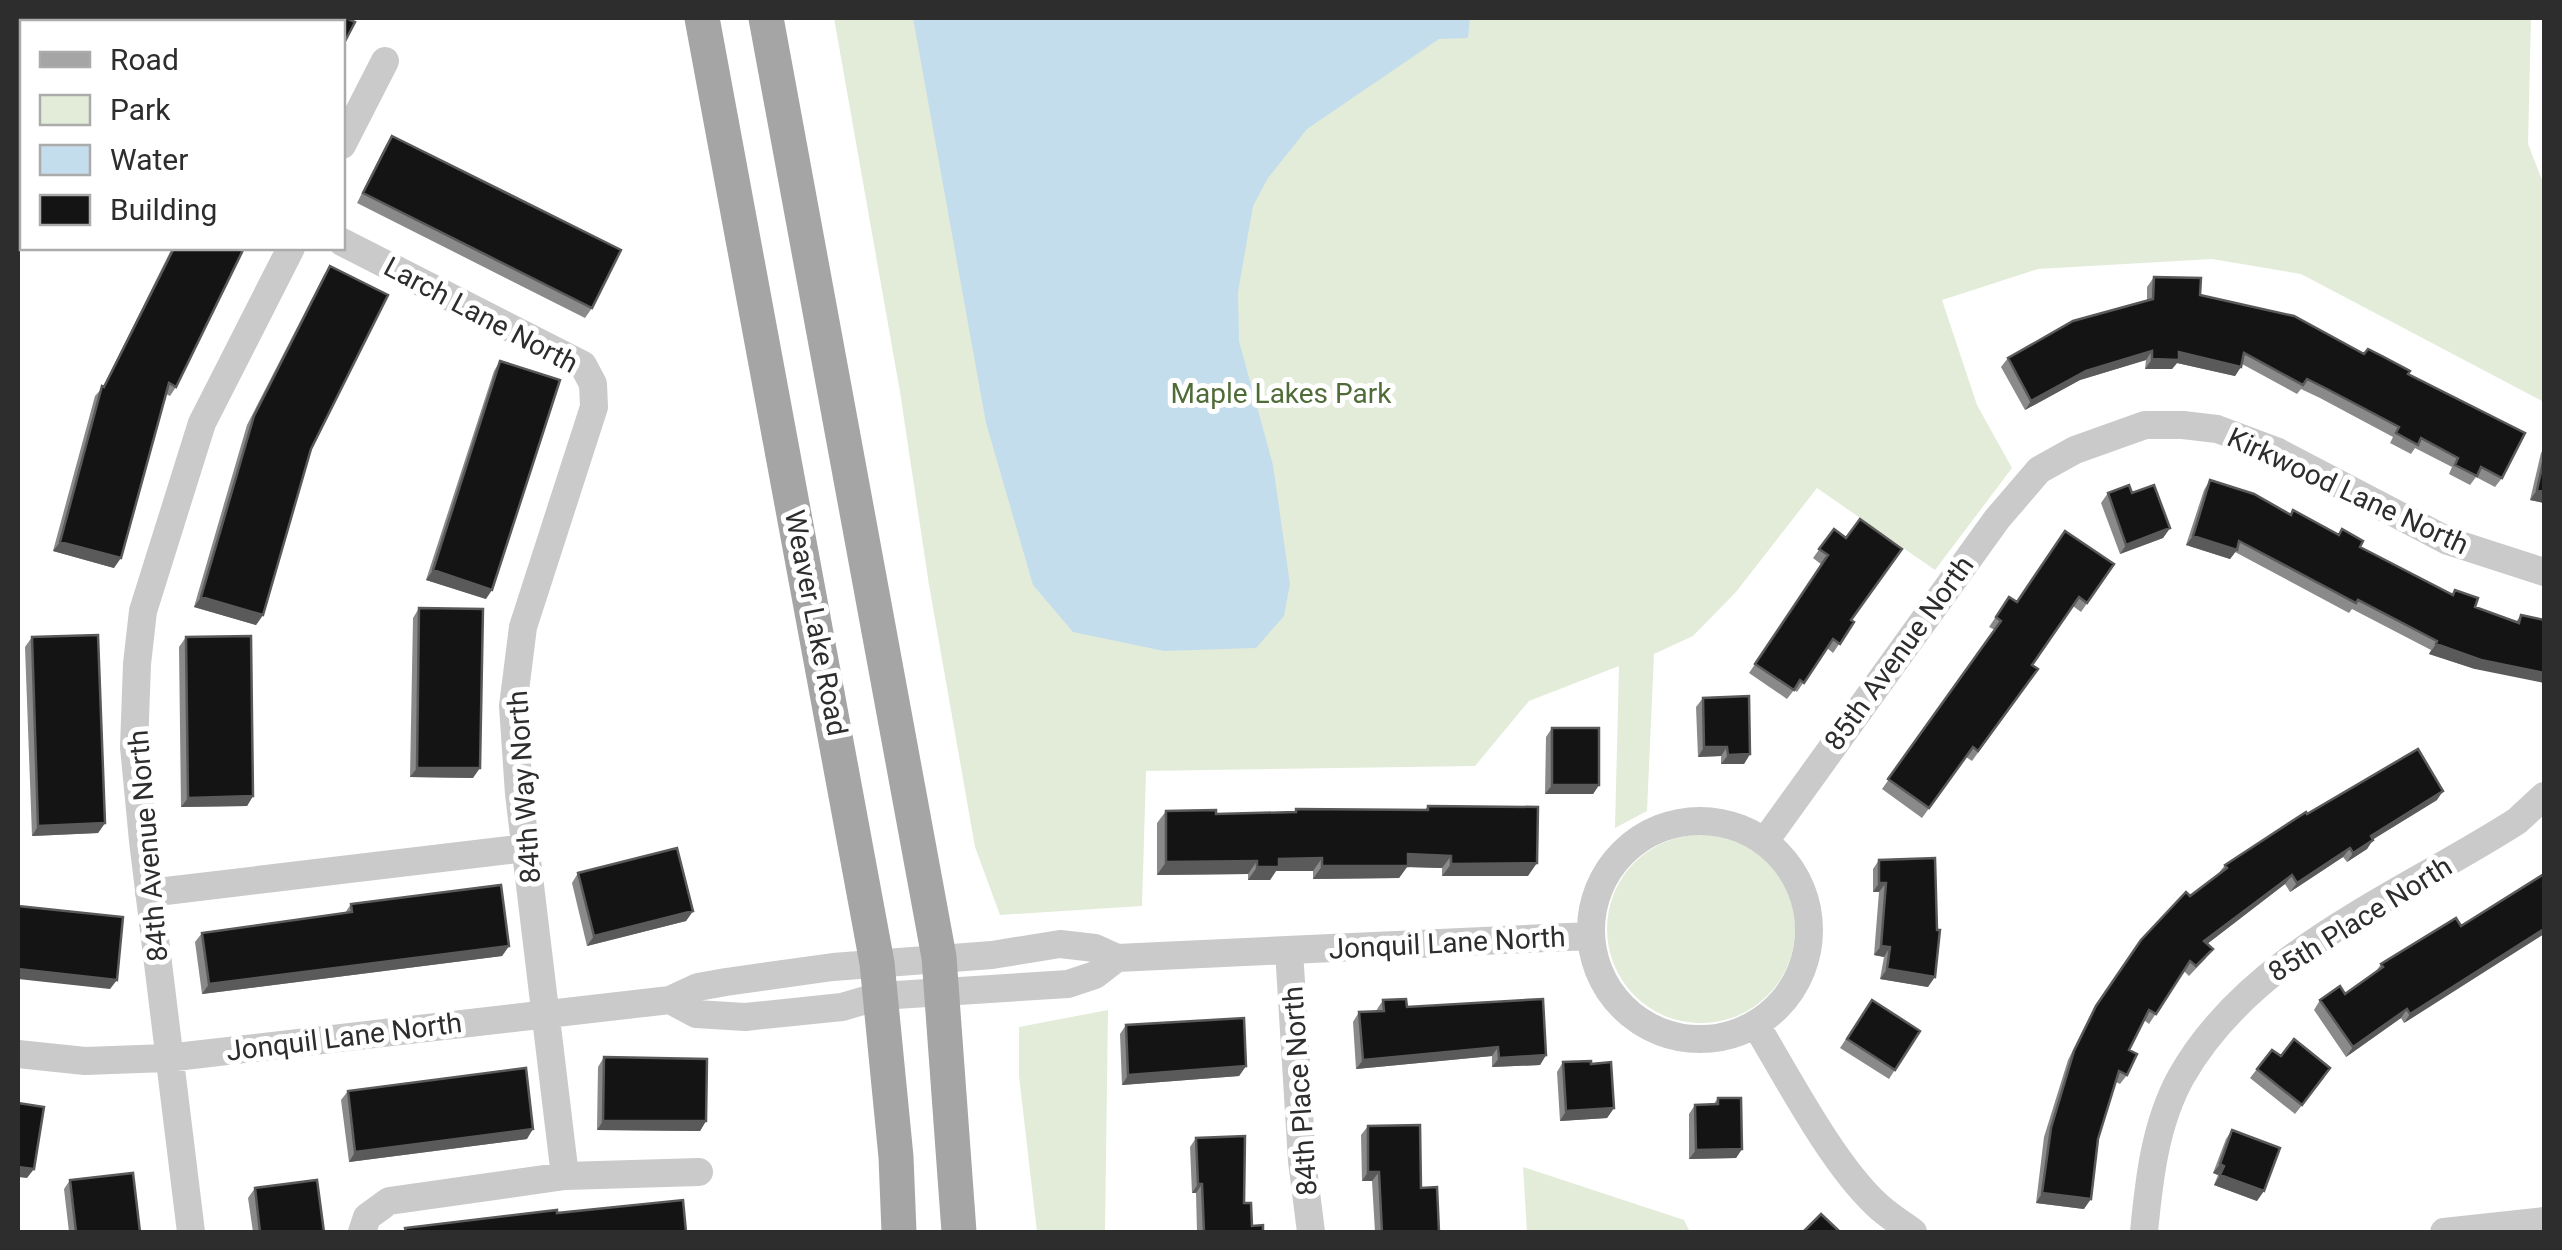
<svg xmlns="http://www.w3.org/2000/svg" width="2562" height="1250" font-family="Roboto,sans-serif">
<style>
.green{fill:#e3ecd9}
.water{fill:#c4dded}
.lines{fill:none;stroke-linecap:round;stroke-linejoin:round}
.minor{stroke:#cacaca;stroke-width:28}
.major{stroke:#a5a5a5;stroke-width:35}
.wall{fill:#8a8a8a}
.shaded-wall{fill:#5a5a5a}
.building{fill:#141414;stroke:#5a5a5a;stroke-width:2.5}
.labels{text-anchor:middle;dominant-baseline:central;stroke-width:10;stroke-linejoin:round;paint-order:stroke}
.street-label{font-size:28px;fill:#2d2d2d;stroke:#fff}
.park-label{font-size:28px;fill:#4f6b38;stroke:#fff}
</style>
<rect width="100%" height="100%" fill="#fff"/>
<path class="green" d="M834 18H2531L2528 144 2544 185V402L2301 274 2212 259 2038 269 1942 300 1977 405 2012 468 1935 570 1817 488 1736 592 1693 636 1654 654 1647 811 1615 828 1619 666 1529 701 1475 766 1146 771 1142 906 1000 915 975 847 929 585 900 392Z
M1607 929a94 94 0 1 1 188 0a94 94 0 1 1-188 0Z
M1108 1010 1105 1232H1037L1019 1076V1027Z
M1523 1167 1684 1220 1690 1232H1527Z"/>
<path class="water" d="M913 18H1470L1468 38 1439 39 1307 129 1268 178 1253 206 1238 292 1239 341 1273 465 1290 584 1284 616 1256 648 1164 651 1073 632 1033 585 986 423Z"/>
<g class="lines">
<path class="minor" d="M342 145 385 61
M342 242 583 365 593 384 594 407 523 627 513 706 519 794 565 1176
M1591 930a109 109 0 1 1 218 0a109 109 0 1 1-218 0Z
M1765 841 1997 519 2039 470 2075 450 2145 425H2183L2217 429 2276 451 2448 541 2544 572
M149 893 526 848
M1289 950 1302 1161 1311 1232
M670 1000 696 1014 745 1017 842 1007 880 996 1068 984 1095 975 1117 958
M1756 1025C1788 1078 1832 1163 1876 1204 1887 1215 1901 1223 1913 1232
M18 1054 85 1061 167 1058 670 1000 698 987 726 982 833 967 992 955 1060 944 1095 948 1117 958 1590 936
M191 1232 143 841 134 747 137 664 143 611 202 423 291 248
M362 1232 367 1217 389 1201 565 1176 699 1172
M2144 1232C2149 1180 2155 1124 2181 1077 2250 954 2402 895 2517 821L2544 796
M2444 1232 2544 1221"/>
<path class="major" d="M702 18 877 963 896 1157 899 1232
M766 18 939 957 959 1232"/>
</g>
<path class="wall" d="M392 136 592 308 585 318 357 203 386 145Z
M172 248H244L176 387 170 396 166 394 114 568 53 551 95 396 103 387Z
M330 266 311 449 263 615 256 625 194 607 247 425 324 275Z
M2154 277 2364 354 2408 374 2502 478 2495 487 2476 477 2470 485 2449 474 2452 467 2415 448 2411 454 2390 443 2393 437 2320 398 2301 389 2297 394 2242 364 2235 376 2177 363 2172 369H2145L2146 360 2080 380 2025 410 2001 367 2008 358 2147 300V287Z
M500 361 486 599 426 580 494 371Z
M2544 448V503L2530 500 2541 453Z
M2210 480 2360 547 2452 594 2455 590 2475 607 2516 622 2521 615 2544 620 2475 669 2429 654 2431 650 2352 609 2349 613 2235 552 2230 559 2186 545 2204 490Z
M2108 493H2132L2170 528 2163 538 2120 554 2101 503Z
M1834 529 1851 620 1854 622 1833 653 1827 648 1797 692 1794 690 1787 699 1749 673 1822 565 1813 558Z
M2114 564 2081 612 2073 606 2032 665V678L1972 761 1966 757 1922 818 1882 789 1995 630 1989 627 2009 597 2017 602Z
M419 608 473 778 410 777 413 618Z
M32 637 105 823 98 833 32 836 25 647Z
M186 637 253 796 247 806 181 807 179 647Z
M1703 698 1750 754 1744 764H1721V756L1698 757 1696 707Z
M1552 728 1599 785 1593 794H1545L1546 737Z
M2437 800 2373 839 2367 849 2347 862 2343 857 2290 892 2285 884 2207 944 2206 958 2189 976 2184 971 2149 1024 2144 1020 2129 1050 2127 1075 2120 1084 2116 1082 2098 1139 2084 1209 2036 1203 2044 1137 2068 1060 2090 1016 2141 940 2190 896 2218 874 2225 865 2307 814Z
M1428 806 1528 876H1442V868L1407 867 1399 878 1313 879V871H1276L1270 880H1248V874L1157 875V823L1166 811 1216 814 1294 812 1296 809 1425 810Z
M1879 860 1928 987 1880 979 1884 957 1874 955 1879 892H1873V869Z
M2544 870V934L2404 1023 2401 1018 2346 1057 2314 1010 2320 1000 2345 994 2375 973 2381 964 2461 926 2542 876Z
M578 873 693 911 686 921 587 946 572 883Z
M351 904 509 946 502 956 202 994 195 942 202 933 345 913Z
M1383 1000 1407 1007 1546 1055 1540 1065 1492 1067V1056L1356 1069 1353 1022 1359 1012 1376 1011Z
M1872 1000 1920 1031 1889 1079 1840 1048Z
M1126 1025 1246 1066 1239 1076 1122 1085 1120 1034Z
M2281 1056 2324 1078 2295 1114 2250 1078 2257 1069Z
M604 1057 706 1121 700 1131 597 1130 598 1067Z
M1563 1062 1591 1064 1614 1108 1607 1118 1560 1121 1557 1072Z
M348 1091 527 1139 349 1162 341 1100Z
M1718 1098 1742 1149 1736 1158 1689 1159V1114L1695 1105H1713Z
M1368 1126 1421 1188 1439 1232H1375L1372 1181H1362L1361 1135Z
M2232 1130 2257 1201 2214 1185 2218 1175 2213 1173 2226 1139Z
M1196 1138 1244 1203 1252 1226 1263 1232H1197L1196 1193H1192L1190 1147Z
M70 1180 140 1232H69L64 1189Z
M255 1188 324 1232H253L248 1198Z"/>
<path class="shaded-wall" d="M2152 351 2146 360 2080 380 2025 410 2031 401 2086 371Z
M2179 352 2241 367 2235 376 2177 363 2172 369H2145L2152 359Z
M2537 490 2544 492V503L2530 500Z
M2170 528 2163 538 2120 554 2126 545Z
M2193 536 2237 550 2230 559 2186 545Z
M60 542 121 558 114 568 53 551Z
M433 570 492 590 486 599 426 580Z
M201 597 263 615 256 625 194 607Z
M2436 644 2544 673V683L2475 669 2429 654Z
M1704 747H1727L1721 756 1698 757Z
M1750 754 1744 764H1721L1728 755Z
M417 768H480L473 778 410 777Z
M1552 785H1599L1593 794H1545Z
M2443 791 2437 800 2364 845 2371 836Z
M253 796 247 806 181 807 188 798Z
M105 823 98 833 32 836 38 826Z
M2373 840 2367 849 2347 862 2353 853Z
M2350 848 2343 857 2290 892 2297 883Z
M1408 854 1451 856 1442 868 1407 867 1399 878 1313 879 1322 866Z
M1322 858 1313 871H1276L1270 880H1248L1257 867 1279 859Z
M1257 861 1248 874 1157 875 1166 862Z
M1537 863 1528 876H1442L1451 864Z
M2292 875 2285 884 2198 951 2204 941Z
M1879 883H1886L1879 892H1873Z
M693 911 686 921 587 946 594 936Z
M2544 929V934L2404 1023 2410 1014Z
M509 946 502 956 202 994 209 984Z
M1881 946 1890 947 1884 957 1874 955Z
M18 969 117 980 110 989 18 979Z
M1887 969 1935 977 1928 987 1880 979Z
M2407 1009 2401 1018 2346 1057 2353 1047Z
M1498 1047 1492 1056 1356 1069 1363 1060Z
M1546 1055 1540 1065 1492 1067 1499 1058Z
M1246 1066 1239 1076 1122 1085 1128 1075Z
M1614 1108 1607 1118 1560 1121 1566 1111Z
M603 1121H706L700 1131 597 1130Z
M533 1129 527 1139 349 1162 355 1152Z
M1742 1149 1736 1158 1689 1159 1696 1150Z
M2220 1164 2224 1166 2218 1175 2213 1173Z
M18 1167 34 1169 27 1178 18 1177Z
M1368 1172H1379L1372 1181H1362Z
M2220 1175 2264 1191 2257 1201 2214 1185Z
M1198 1184H1202L1196 1193H1192Z
M2042 1193 2091 1199 2084 1209 2036 1203Z"/>
<path class="building" d="M289 18H346L355 22 342 47V22H287Z
M392 136 621 250 592 308 363 193Z
M174 248H244L176 387 169 383 121 558 60 542 102 386 104 387Z
M330 266 388 295 311 449 263 615 201 597 254 416Z
M2154 277 2201 278 2200 295 2294 316 2364 354 2368 349 2382 356 2410 371 2408 374 2525 433 2502 478 2481 467 2477 476 2455 465 2458 458 2421 438 2418 445 2396 433 2399 427 2327 389 2307 379 2303 385 2244 353 2241 367 2179 352V360L2152 359V351L2086 371 2031 401 2008 358 2073 321 2153 299Z
M500 361 560 380 492 590 433 570Z
M2544 458V492L2537 490Z
M2210 480 2254 494 2291 515 2293 510 2339 535 2342 529 2363 541 2360 547 2453 595 2455 590 2478 598 2475 607 2519 623 2521 615 2544 620V673L2481 660 2436 644 2437 641 2358 600 2356 603 2239 541 2237 550 2193 536Z
M2129 485 2132 493 2154 485 2170 528 2126 545 2108 493Z
M1860 519 1902 549 1851 620 1854 622 1840 644 1833 639 1804 683 1800 680 1794 690 1755 664 1828 555 1819 549 1834 529 1846 538Z
M2065 531 2114 564 2087 603 2079 597 2032 665 2038 669 1978 751 1973 747 1929 808 1888 779 2001 621 1996 617 2009 597 2017 602Z
M419 608 483 609 480 768H417Z
M98 635 105 823 38 826 32 637Z
M251 636 253 796 188 798 186 637Z
M1749 696 1750 754 1728 755 1727 747H1704L1703 698Z
M1552 728H1599V785H1552Z
M2418 749 2443 791 2371 836 2373 840 2353 853 2350 848 2297 883 2292 875 2204 941 2213 949 2196 966 2190 961 2156 1014 2149 1010 2129 1050 2137 1054 2127 1075 2119 1071 2098 1139 2091 1199 2042 1193 2051 1128 2074 1051 2096 1006 2141 940 2186 892 2190 896 2227 868 2225 865 2306 812 2307 814Z
M1428 806 1538 807 1537 863 1451 864V856L1408 854V866H1322V858L1279 859V867H1257V861L1166 862V811L1216 810V814L1296 812V809L1428 810Z
M677 848 693 911 594 936 578 873Z
M1935 858 1937 930H1940L1935 977 1887 969 1890 947 1881 946 1886 883H1879V860Z
M2544 874V929L2410 1014 2407 1009 2353 1047 2320 1000 2340 986 2345 994 2383 967 2381 964 2456 918 2461 926Z
M501 885 509 946 209 984 202 933 352 912 351 904Z
M18 906 123 917 117 980 18 969Z
M1406 999 1407 1007 1543 999 1546 1055 1499 1058 1498 1047 1363 1060 1359 1012 1384 1011 1383 1000Z
M1872 1000 1920 1031 1895 1070 1847 1039Z
M1244 1018 1246 1066 1128 1075 1126 1025Z
M2294 1039 2330 1068 2302 1105 2257 1069 2272 1050 2281 1056Z
M604 1057 707 1059 706 1121H603Z
M1591 1061V1064L1611 1062 1614 1108 1566 1111 1563 1062Z
M526 1068 533 1129 355 1152 348 1091Z
M1718 1098H1741L1742 1149 1696 1150 1695 1105 1718 1104Z
M18 1103 44 1107 34 1169 18 1167Z
M1420 1125 1421 1188 1437 1187 1439 1232H1382L1379 1172H1368V1126Z
M2232 1130 2280 1148 2264 1191 2220 1175 2224 1166 2220 1164Z
M1245 1136 1244 1203H1251L1252 1226 1263 1225V1232H1204L1202 1184H1198L1196 1138Z
M133 1173 140 1232H76L70 1180Z
M317 1180 324 1232H260L255 1188Z
M683 1200 686 1232H406L405 1228 557 1210V1213Z
M1821 1214 1839 1231 1837 1232H1803Z"/>
<g class="labels">
<g class="street-label">
<text transform="translate(481 315) rotate(28)">Larch Lane North</text>
<text transform="translate(2348 491) rotate(25)">Kirkwood Lane North</text>
<text transform="translate(816 623) rotate(79)">Weaver Lake Road</text>
<text transform="translate(1899 653) rotate(-54)">85th Avenue North</text>
<text transform="translate(524 787) rotate(-94)">84th Way North</text>
<text transform="translate(148 846) rotate(-95)">84th Avenue North</text>
<text transform="translate(2360 919) rotate(-32)">85th Place North</text>
<text transform="translate(1447 943) rotate(-3)">Jonquil Lane North</text>
<text transform="translate(344 1037) rotate(-7)">Jonquil Lane North</text>
<text transform="translate(1300 1091) rotate(-94)">84th Place North</text>
</g>
<g class="park-label">
<text x="1281" y="393">Maple Lakes Park</text>
</g>
</g>
<rect width="2562" height="1250" fill="none" stroke="#2d2d2d" stroke-width="40"/>
<rect x="20" y="20" width="325" height="230" fill="#ffffff" stroke="#ababab" stroke-width="2.5"/>
<rect x="40" y="52" width="50" height="15" fill="#a5a5a5" stroke="#ababab" stroke-width="2.5"/>
<text x="110" y="70" font-size="30" fill="#2d2d2d">Road</text>
<rect x="40" y="95" width="50" height="30" fill="#e3ecd9" stroke="#ababab" stroke-width="2.5"/>
<text x="110" y="120" font-size="30" fill="#2d2d2d">Park</text>
<rect x="40" y="145" width="50" height="30" fill="#c4dded" stroke="#ababab" stroke-width="2.5"/>
<text x="110" y="170" font-size="30" fill="#2d2d2d">Water</text>
<rect x="40" y="195" width="50" height="30" fill="#141414" stroke="#ababab" stroke-width="2.5"/>
<text x="110" y="220" font-size="30" fill="#2d2d2d">Building</text>
</svg>
